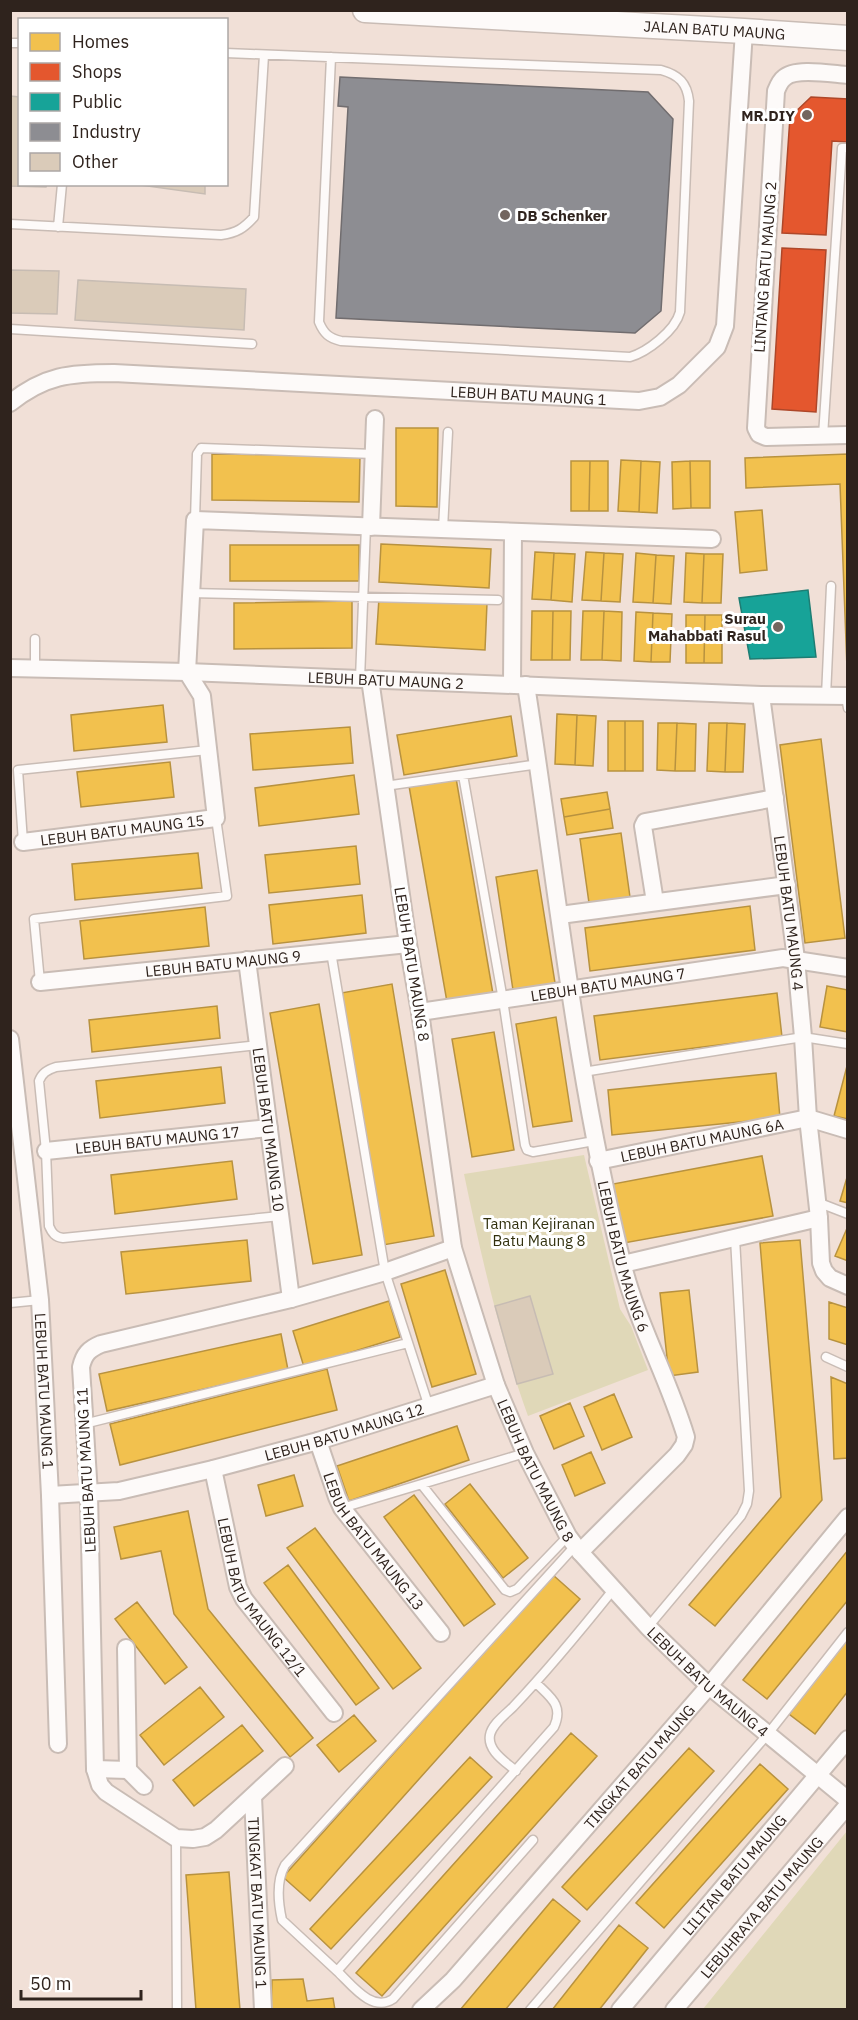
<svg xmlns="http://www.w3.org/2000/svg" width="858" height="2020" font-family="'IBM Plex Sans',sans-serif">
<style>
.green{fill:#e0d8b8}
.homes{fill:#f2c14e;stroke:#b8923f;stroke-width:1.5}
.shops{fill:#e4572e;stroke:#ae4729;stroke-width:1.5}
.public{fill:#17a398;stroke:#1e7d73;stroke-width:1.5}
.industry{fill:#8d8d92;stroke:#716d6f;stroke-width:1.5}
.building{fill:#dacbb9;stroke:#c7bcb3;stroke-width:1.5}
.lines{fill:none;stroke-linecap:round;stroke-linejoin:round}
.lane-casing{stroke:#c9bcb5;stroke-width:11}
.street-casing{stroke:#c9bcb5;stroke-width:20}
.secondary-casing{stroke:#c9bcb5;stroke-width:27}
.lane{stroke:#fdfaf9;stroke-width:8}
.street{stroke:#fdfaf9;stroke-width:16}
.secondary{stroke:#fdfaf9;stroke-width:24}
.poi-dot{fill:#73655e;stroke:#fff;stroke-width:2}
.labels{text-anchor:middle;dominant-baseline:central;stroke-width:6;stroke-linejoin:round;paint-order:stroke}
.street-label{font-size:15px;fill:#2f231d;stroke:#fff}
.poi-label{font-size:15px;font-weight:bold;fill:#2f231d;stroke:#fff;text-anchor:end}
.park-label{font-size:15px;fill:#31300e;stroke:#fff}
</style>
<rect width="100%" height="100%" fill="#f1e0d7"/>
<path class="green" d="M584 1155 620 1309 631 1326 648 1370 528 1416C500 1338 481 1256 464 1174Z
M847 1831V2009H703Z"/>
<path class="homes" d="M396 428H438L437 507 396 506Z
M212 454 360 456 359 502 212 500Z
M848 454V668H847L840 484 746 488 745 458Z
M621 460 641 461 639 512 618 511Z
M571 461H590L589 511H571Z
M590 461H608V511H589Z
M641 461 660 462 657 513 639 512Z
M690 461 691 508 673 509 672 462Z
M690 461H710V508H691Z
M762 510 767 570 740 573 735 512Z
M381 544 491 549 489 588 379 582Z
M230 545H359V581H230Z
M535 552 554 553 551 600 532 599Z
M586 552 604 553 601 601 582 600Z
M554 553 575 554 572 602 551 600Z
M604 553 623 554 620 602 601 601Z
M636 553 656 555 653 603 633 602Z
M686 553 704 554 702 603 684 602Z
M704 554H723L721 603H702Z
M656 555 674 556 671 604 653 603Z
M379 598 487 603 485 650 376 644Z
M352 601V648L234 649V603Z
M532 611H553L552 660H531Z
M553 611H571L570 660H552Z
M583 611H604L602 660H581Z
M604 611 622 612 621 661 602 660Z
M636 612 653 613 651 662 634 661Z
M653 613 672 614 670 662H651Z
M686 615H705L704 663H686Z
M705 615H722V663H704Z
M163 705 167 742 74 751 71 715Z
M557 714 577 715 575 765 555 764Z
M577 715 596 716 593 766 575 765Z
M511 716 517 756 404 775 397 735Z
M608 721H625V771H608Z
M625 721H643V771H625Z
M658 723H677L675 771 657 770Z
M677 723 696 724 695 771H675Z
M709 723H727L725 772 707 771Z
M727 723 745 724 743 772H725Z
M350 727 353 763 253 770 250 734Z
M821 739 845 938 805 943 780 745Z
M170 762 174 797 81 807 77 772Z
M354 775 359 814 259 826 255 788Z
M456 778 493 994 447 1002 409 786Z
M607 792 610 809 564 817 561 799Z
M610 809 613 828 567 835 564 817Z
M621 833 630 897 589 903 580 839Z
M356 846 360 884 269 893 265 855Z
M198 853 202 888 75 900 72 864Z
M537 870 555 983 513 990 496 877Z
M362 895 366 933 273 944 269 905Z
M750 906 755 950 590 971 585 928Z
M205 907 209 946 84 959 80 921Z
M392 984 434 1236 383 1245 341 993Z
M827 986 848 990V1032L820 1027Z
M777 993 782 1037 600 1060 594 1016Z
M319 1004 362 1255 313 1264 270 1013Z
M217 1006 220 1038 92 1052 89 1020Z
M556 1017 572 1121 533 1127 516 1024Z
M494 1032 514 1150 472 1157 452 1039Z
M847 1066 848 1067V1119L834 1116Z
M221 1067 225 1103 100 1118 96 1081Z
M776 1073 780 1118 612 1135 608 1090Z
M762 1156 773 1216 624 1243 613 1184Z
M232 1161 237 1199 115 1214 111 1175Z
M848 1174V1203L840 1201Z
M848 1226V1261L835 1256Z
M247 1240 251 1281 126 1294 121 1252Z
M800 1240 822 1500 715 1626 689 1605 781 1497 760 1243Z
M445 1270 476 1374 432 1387 401 1284Z
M689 1290 698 1372 669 1376 660 1293Z
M389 1301 400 1337 304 1367 293 1331Z
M829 1302 848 1308V1345L829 1339Z
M281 1334 288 1370 107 1411 99 1374Z
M327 1369 337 1410 120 1465 110 1424Z
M831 1377 848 1384V1458L834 1459Z
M614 1394 632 1437 602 1450 584 1407Z
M570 1403 584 1436 554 1449 540 1416Z
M457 1426 469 1460 349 1501 337 1466Z
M591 1452 605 1483 575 1496 562 1465Z
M294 1475 303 1506 266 1516 258 1485Z
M470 1484 528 1558 503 1578 445 1504Z
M414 1495 495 1604 464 1626 384 1517Z
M188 1511 208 1609 313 1738 290 1757 174 1614 161 1551 121 1559 114 1527Z
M315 1528 421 1668 393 1689 287 1548Z
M848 1550V1600L767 1699 743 1680Z
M288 1565 379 1688 356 1705 264 1583Z
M553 1575 580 1599 310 1901 283 1877Z
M137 1602 187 1667 165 1684 115 1619Z
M848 1638V1691L815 1734 789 1714Z
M200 1687 224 1717 164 1765 140 1735Z
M354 1715 376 1741 339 1772 317 1745Z
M242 1725 263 1751 194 1806 173 1780Z
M571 1733 597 1756 382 1996 356 1973Z
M689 1748 714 1771 587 1910 562 1887Z
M470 1757 492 1777 331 1949 310 1929Z
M760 1764 788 1789 664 1928 636 1903Z
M229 1872 240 2010H196L186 1875Z
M553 1899 580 1921 505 2010H460Z
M619 1925 648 1948 599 2010H552Z
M303 1979 307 2001 333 1998 335 2010H271L272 1980Z"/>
<path class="shops" d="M811 97 848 99V142L832 141 826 235 782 233 790 117Z
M782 248 826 250 816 412 772 409Z"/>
<path class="public" d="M808 590 816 657 750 659 739 598Z"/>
<path class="industry" d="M340 77 648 92 673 119 661 311 635 333 336 318 348 107 338 106Z"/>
<path class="building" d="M10 96 20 97V184H47L46 187 10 186Z
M133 184H205V194Z
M10 270 59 271 57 314 10 313Z
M78 280 246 289 244 330 75 320Z
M530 1296 553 1374 517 1384 495 1306Z"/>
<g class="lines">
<defs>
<path id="lane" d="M10 43H20
M226 53C371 60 516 64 661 70 679 75 687 83 689 101L680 312C675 331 647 352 630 357L341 341C329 338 324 334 319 322L331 57
M10 224 221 235C237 233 244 228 254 217L264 55
M58 227 62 184
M10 329 252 344
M823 436 842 148H848
M195 520 197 454 201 448 374 454
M443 529 448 432
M190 593 498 600
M35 669V639
M360 679 366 526
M826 696 831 586
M846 696 848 708
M463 775 503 1000 525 1145 527 1150 533 1152 594 1141
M385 786 539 764
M23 842 18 770 208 750
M331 952 385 1272 429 1407
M40 982 34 919 227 896 216 818
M259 1045 56 1067C47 1070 42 1073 39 1081L46 1151 49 1226C52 1233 55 1237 63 1238L280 1216
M583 1072 803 1037 848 1044
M817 1202 848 1214
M10 1303 40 1300
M826 1357 848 1367
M84 1424 408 1343
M422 1485 505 1590 510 1592 517 1589 568 1536
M342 1508 525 1453
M648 1627 741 1516 747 1504 749 1491 735 1238
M536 1683C550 1697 564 1705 554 1727L337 1971 282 1920C278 1902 276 1881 285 1865L575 1546
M516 1771C506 1762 487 1751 490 1735 492 1724 506 1714 513 1707 548 1670 581 1630 613 1590
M176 1838 177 2010
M337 1971C352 1985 372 2013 393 1999L533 1840
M530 2010 767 1735 848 1632"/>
<g id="street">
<path d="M848 75C832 74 795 67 784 78 780 81 778 86 776 91L756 428 759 434 766 437 848 435"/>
<path id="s1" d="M10 403C45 375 70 373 114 373L639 401 660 397 679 385 717 347 725 326 744 31"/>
<path d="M371 527 375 419"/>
<path id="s2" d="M10 668 187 672 761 695 848 696"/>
<path d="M187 672 195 520 712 539"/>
<path d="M512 684 513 532"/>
<path id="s3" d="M526 685C556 878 575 1073 622 1262 637 1323 668 1377 686 1437L684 1445 677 1455 580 1552"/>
<path id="s4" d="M761 695 796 959 803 1037 808 1118 819 1218 821 1263 824 1271 830 1278 848 1286"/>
<path id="s5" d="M23 842 216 818 202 696 187 672"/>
<path d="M655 902 643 826 645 822 775 798"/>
<path d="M560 915 787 885"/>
<path id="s6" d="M247 960 291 1299"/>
<path id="s7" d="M40 982 408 944"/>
<path id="s8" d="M420 1012 783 958 848 968"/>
<path id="s9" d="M10 1039 40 1300 50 1495 58 1744"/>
<path id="s10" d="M46 1151 269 1128"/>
<path id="s11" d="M598 1161 808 1118 848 1130"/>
<path d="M623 1264 819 1218"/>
<path id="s12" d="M496 1385 525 1453 568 1536 580 1552 648 1627 709 1686 848 1800"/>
<path id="s13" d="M318 1441 337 1497 342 1508 441 1633"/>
<path id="s14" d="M213 1469 238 1587 244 1599 334 1713"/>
<path id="s15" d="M50 1495 119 1491 213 1469 318 1441 496 1385 453 1248 420 1012 408 944 370 679"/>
<path d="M285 1766 216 1830 205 1837 193 1839 176 1838 106 1792 100 1785 95 1769 89 1494 81 1367C84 1354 89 1349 101 1344L291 1299 385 1272 453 1248"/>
<path d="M95 1769 128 1770 126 1648"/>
<path d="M128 1770 144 1786"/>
<path id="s16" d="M253 1797 263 2010"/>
<path id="s17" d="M421 2010 453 1980 709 1686 848 1517"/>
<path id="s18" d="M620 2010 848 1739"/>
<path id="s19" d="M674 2010 848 1805"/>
</g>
<g id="secondary">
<path id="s20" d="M365 10 744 31 848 38"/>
</g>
</defs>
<use href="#lane" class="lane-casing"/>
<use href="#street" class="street-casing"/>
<use href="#secondary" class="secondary-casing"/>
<use href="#lane" class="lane"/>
<use href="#street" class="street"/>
<use href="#secondary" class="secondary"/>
</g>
<g class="poi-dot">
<circle cx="807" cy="115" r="6"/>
<circle cx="505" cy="215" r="6"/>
<circle cx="778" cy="627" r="6"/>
</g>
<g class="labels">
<g class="street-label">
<text stroke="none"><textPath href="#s20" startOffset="350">JALAN BATU MAUNG</textPath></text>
<text transform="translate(765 267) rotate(-86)">LINTANG BATU MAUNG 2</text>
<text stroke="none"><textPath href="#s1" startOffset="526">LEBUH BATU MAUNG 1</textPath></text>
<text stroke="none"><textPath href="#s2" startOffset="376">LEBUH BATU MAUNG 2</textPath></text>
<text stroke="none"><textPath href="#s5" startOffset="100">LEBUH BATU MAUNG 15</textPath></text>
<text stroke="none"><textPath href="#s4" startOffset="220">LEBUH BATU MAUNG 4</textPath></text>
<text stroke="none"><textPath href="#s7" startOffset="184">LEBUH BATU MAUNG 9</textPath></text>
<text transform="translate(412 964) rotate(81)">LEBUH BATU MAUNG 8</text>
<text stroke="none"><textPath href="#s8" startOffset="190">LEBUH BATU MAUNG 7</textPath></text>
<text stroke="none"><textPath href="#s6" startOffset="171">LEBUH BATU MAUNG 10</textPath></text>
<text stroke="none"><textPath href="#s10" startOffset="112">LEBUH BATU MAUNG 17</textPath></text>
<text stroke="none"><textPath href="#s11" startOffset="106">LEBUH BATU MAUNG 6A</textPath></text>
<text stroke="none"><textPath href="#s3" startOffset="580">LEBUH BATU MAUNG 6</textPath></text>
<text stroke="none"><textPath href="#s9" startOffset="354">LEBUH BATU MAUNG 1</textPath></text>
<text stroke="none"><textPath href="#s15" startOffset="302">LEBUH BATU MAUNG 12</textPath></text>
<text stroke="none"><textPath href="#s12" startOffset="94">LEBUH BATU MAUNG 8</textPath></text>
<text transform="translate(86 1470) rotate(-93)">LEBUH BATU MAUNG 11</text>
<text stroke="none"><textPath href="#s13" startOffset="116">LEBUH BATU MAUNG 13</textPath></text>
<text stroke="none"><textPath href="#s14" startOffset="140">LEBUH BATU MAUNG 12/1</textPath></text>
<text stroke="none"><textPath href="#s12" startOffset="370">LEBUH BATU MAUNG 4</textPath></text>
<text stroke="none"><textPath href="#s17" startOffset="327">TINGKAT BATU MAUNG</textPath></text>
<text stroke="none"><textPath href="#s18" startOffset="177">LILITAN BATU MAUNG</textPath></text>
<text stroke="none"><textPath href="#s16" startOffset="106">TINGKAT BATU MAUNG 1</textPath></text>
<text stroke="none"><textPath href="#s19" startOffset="135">LEBUHRAYA BATU MAUNG</textPath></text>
</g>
<g class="poi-label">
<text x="795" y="115">MR.DIY</text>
<text x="517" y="215" text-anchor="start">DB Schenker</text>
<text x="766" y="618">Surau<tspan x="766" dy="17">Mahabbati Rasul</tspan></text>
</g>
<g class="park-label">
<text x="539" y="1223">Taman Kejiranan<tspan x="539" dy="17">Batu Maung 8</tspan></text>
</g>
</g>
<rect width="858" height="2020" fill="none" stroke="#2f231d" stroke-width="24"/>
<rect x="18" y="18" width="210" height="168" fill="#ffffff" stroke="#aca7a5" stroke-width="1.5"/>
<rect x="30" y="33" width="30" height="18" fill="#f2c14e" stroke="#aca7a5" stroke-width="1.5"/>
<text x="72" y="48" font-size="18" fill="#2f231d">Homes</text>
<rect x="30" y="63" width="30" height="18" fill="#e4572e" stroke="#aca7a5" stroke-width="1.5"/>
<text x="72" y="78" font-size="18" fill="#2f231d">Shops</text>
<rect x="30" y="93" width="30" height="18" fill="#17a398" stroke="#aca7a5" stroke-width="1.5"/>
<text x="72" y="108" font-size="18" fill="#2f231d">Public</text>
<rect x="30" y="123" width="30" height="18" fill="#8d8d92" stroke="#aca7a5" stroke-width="1.5"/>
<text x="72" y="138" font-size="18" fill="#2f231d">Industry</text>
<rect x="30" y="153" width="30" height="18" fill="#dacbb9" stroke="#aca7a5" stroke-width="1.5"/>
<text x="72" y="168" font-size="18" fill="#2f231d">Other</text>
<path d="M21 1990v9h120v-9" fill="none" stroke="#2f231d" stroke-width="3"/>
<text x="30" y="1990" font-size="18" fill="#2f231d" stroke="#ffffff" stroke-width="4.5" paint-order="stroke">50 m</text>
</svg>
